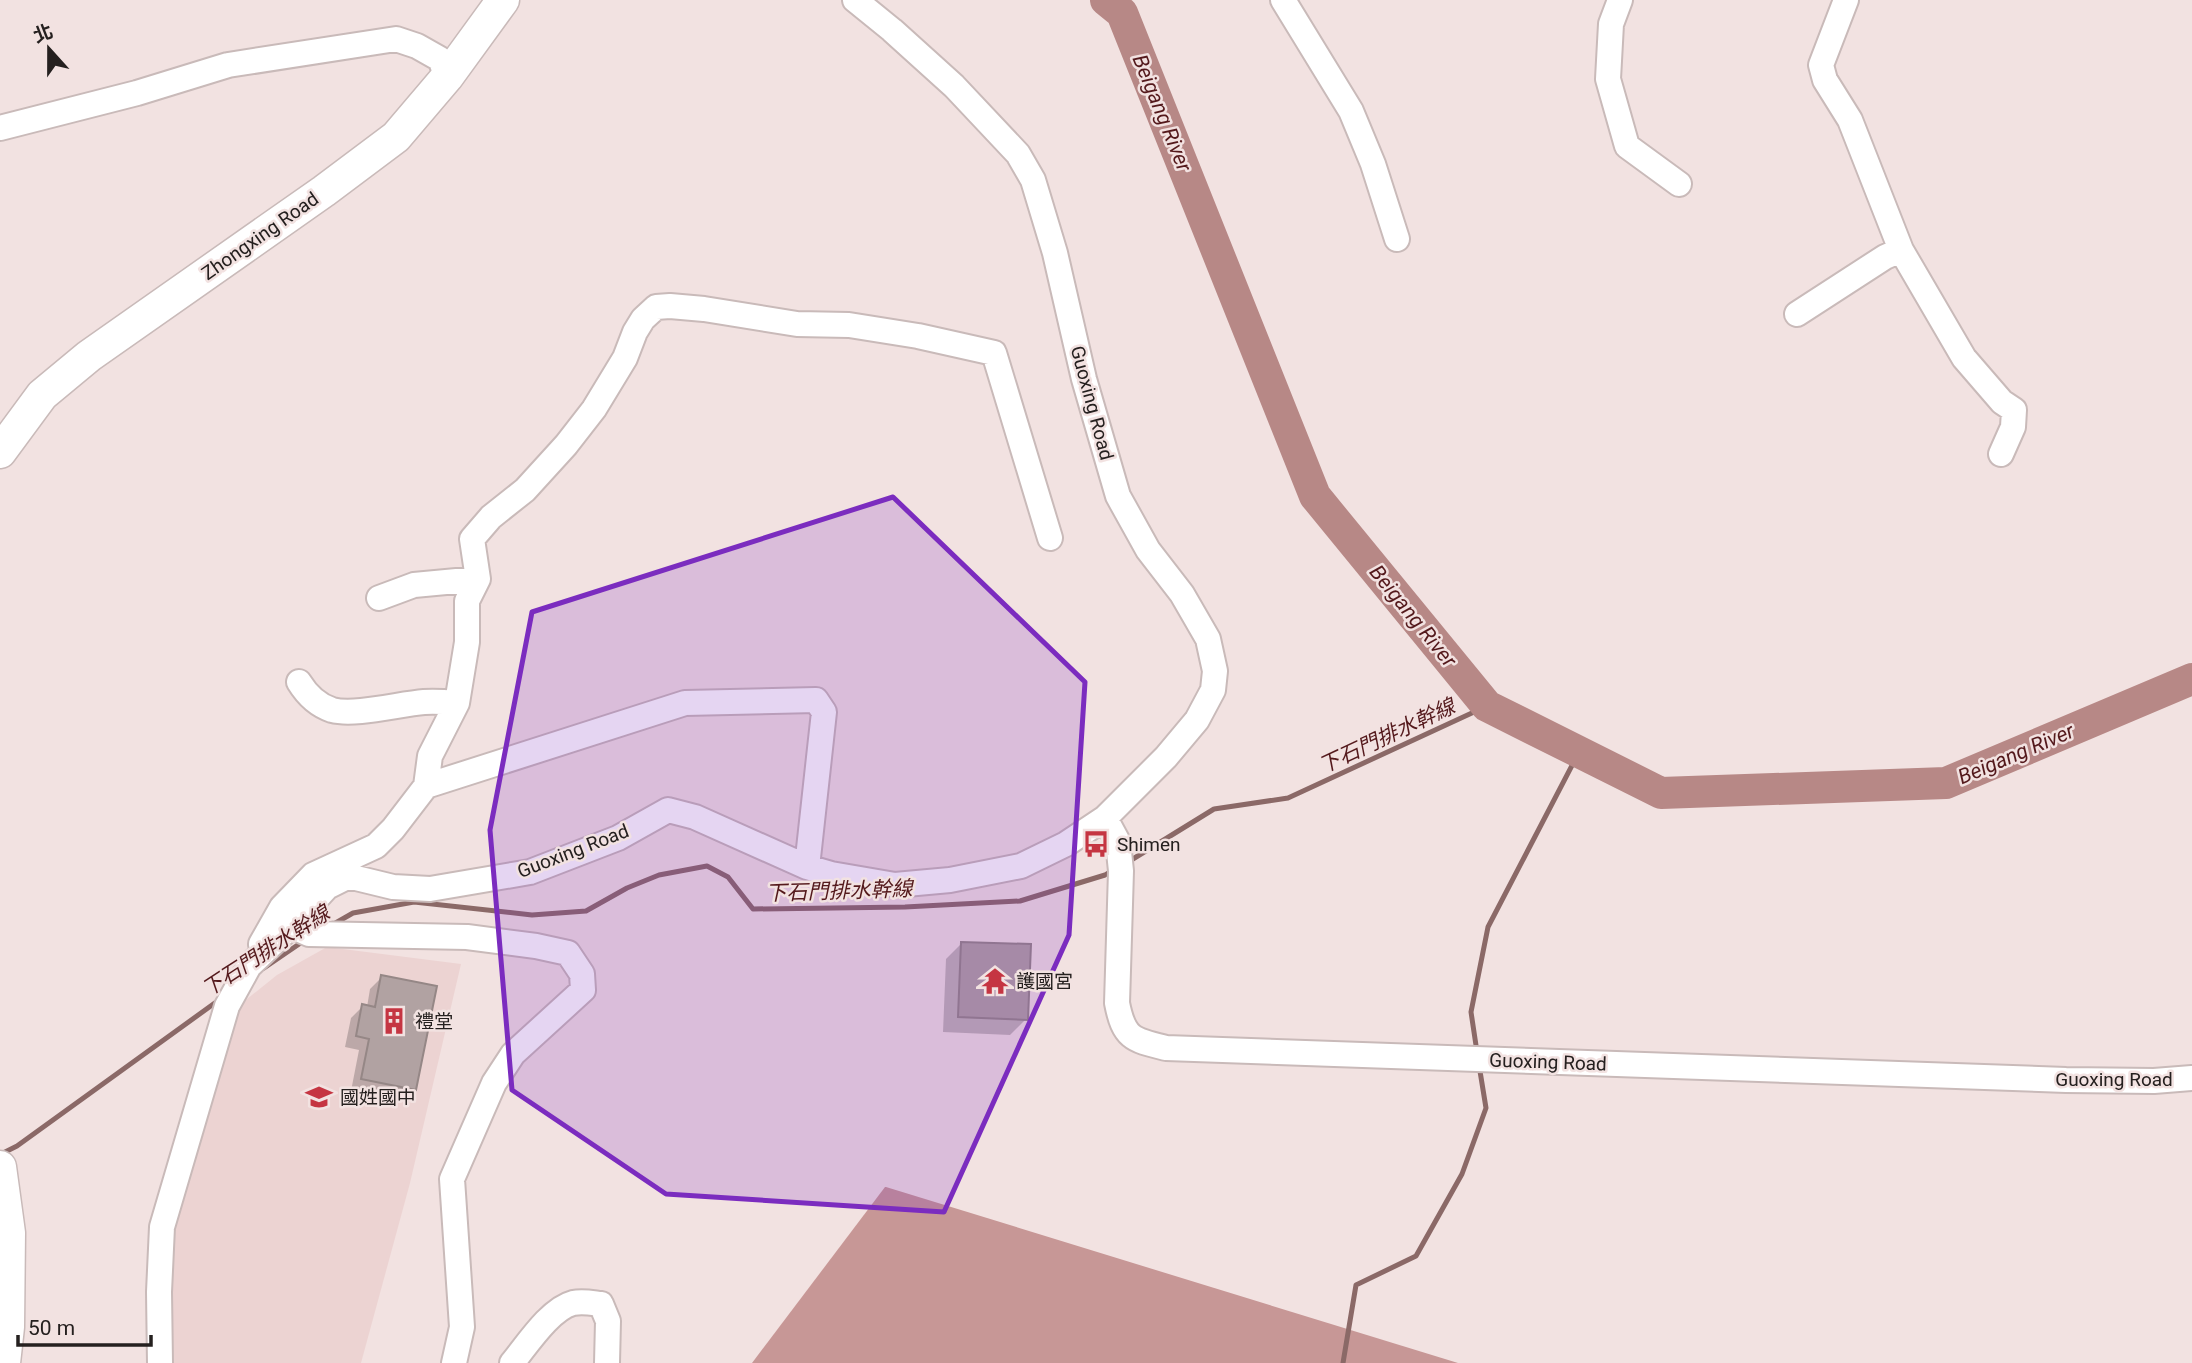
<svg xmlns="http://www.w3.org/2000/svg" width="2192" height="1363" font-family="Roboto,'Noto Sans TC',sans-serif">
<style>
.built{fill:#ecd3d2}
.forest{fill:#c79796}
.shadow{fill:#0003}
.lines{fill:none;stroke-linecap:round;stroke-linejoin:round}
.stream{stroke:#8b6967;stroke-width:5}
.river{stroke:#b78886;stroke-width:32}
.building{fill:#b1a2a2;stroke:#958786;stroke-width:2}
.minor-casing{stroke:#c9bab9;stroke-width:28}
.major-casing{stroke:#c9bab9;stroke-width:35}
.minor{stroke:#fff;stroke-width:24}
.major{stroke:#fff;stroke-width:32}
.marked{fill:#7b2cbf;fill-opacity:0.2;stroke:#7b2cbf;stroke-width:5;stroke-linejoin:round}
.labels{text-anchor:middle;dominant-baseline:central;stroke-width:5;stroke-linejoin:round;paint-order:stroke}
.street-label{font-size:19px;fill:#25201f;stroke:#f2e2e1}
.poi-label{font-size:19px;fill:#25201f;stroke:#f2e2e1;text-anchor:start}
.water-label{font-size:21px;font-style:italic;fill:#54191c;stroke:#f2e2e1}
</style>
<rect width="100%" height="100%" fill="#f2e2e1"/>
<path class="built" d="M327 947 461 964 410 1183 361 1363H169L172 1224 232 1011 277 975Z"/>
<path class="forest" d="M885 1187H886L1458 1363H752Z"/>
<path class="shadow" d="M962 943 1026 1019 1010 1035 943 1032 946 959Z
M382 977 414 1089 403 1101 351 1091 359 1050 345 1047 351 1018 363 1006 367 1007 370 989Z"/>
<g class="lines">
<path class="stream" d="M1128 862 1214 809 1288 798 1487 706
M332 925 353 913 414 902 532 915 586 911 627 888 659 875 707 866 728 877 753 909 905 907 1020 901 1105 875 1113 870
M264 968 305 940
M1477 1052 1471 1012 1488 927 1579 752
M1 1154 17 1146 219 1000
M1343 1363 1356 1285 1416 1256 1462 1174 1486 1108 1479 1065"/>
<path class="river" d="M1106 0 1122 13 1315 496 1487 706 1661 793 1946 783 2192 679"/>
</g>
<path class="building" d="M961 942 1031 944 1028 1020 958 1017Z
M381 975 437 986 416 1090 361 1079 369 1039 356 1036 362 1004 375 1007Z"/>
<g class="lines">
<defs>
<path id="minor" d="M1283 0 1351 111 1373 164 1397 239
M1620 0 1611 24 1608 79 1627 146 1679 184
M1846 0 1821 65 1825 80 1850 120 1901 250 1964 358 2002 402 2014 410 2013 427 2001 454
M0 128 137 93 228 65 396 39 417 46 440 59 447 77
M1797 314 1885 257 1901 250
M379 598 414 585 478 579
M457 703 467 642V601L478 579 472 539 491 517 525 490 566 445 594 409 625 358 635 332 643 319 656 307 670 306 704 309 797 324 849 325 918 336 994 353 1050 538
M426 786 685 703 816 700 824 712 807 867
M1105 818 1118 842 1121 871 1117 1003C1124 1039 1133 1040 1166 1048L2066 1080 2154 1081 2192 1078
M291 926 309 934 467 937 536 946 568 953 582 974 583 990 513 1054 494 1083 452 1179 462 1327 454 1363
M261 944 282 907 313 875 376 846 393 829 426 786 430 756 457 703C446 702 435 701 424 702 399 704 355 716 332 710 317 705 307 695 299 682
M160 1363 159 1292 162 1227 227 1006 249 966 291 926 327 887 345 878H356L393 887 430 889 530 872 618 838 668 810 695 817 807 867 831 874 895 885 950 880 1021 866 1066 844 1105 818 1166 757 1197 720 1213 690 1215 671 1208 639 1182 594 1148 550 1118 496 1084 379 1055 253 1033 180 1018 154 954 86 892 30 855 0
M512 1363C527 1345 550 1309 573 1303 583 1301 592 1303 601 1304L608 1321 607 1363"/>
<path id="major" d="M0 452 42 395 89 356 324 191 396 137 447 77 503 0
M0 1167 9 1233 8 1327 4 1363"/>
</defs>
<use href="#minor" class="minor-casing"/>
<use href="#major" class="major-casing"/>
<use href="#minor" class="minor"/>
<use href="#major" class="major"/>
</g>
<path class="marked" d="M893 497 1085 682 1069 935 944 1212 666 1194 512 1090 490 830 532 612Z"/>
<defs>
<symbol id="bus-bare" viewBox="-9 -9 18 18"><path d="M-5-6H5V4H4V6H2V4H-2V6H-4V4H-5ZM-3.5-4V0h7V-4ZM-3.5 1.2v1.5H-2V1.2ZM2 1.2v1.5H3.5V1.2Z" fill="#c53542" stroke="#f2e2e1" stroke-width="2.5" paint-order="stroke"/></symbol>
<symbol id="temple-bare" viewBox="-9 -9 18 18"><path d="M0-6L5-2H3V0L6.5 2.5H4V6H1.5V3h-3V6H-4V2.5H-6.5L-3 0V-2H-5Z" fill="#c53542" stroke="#f2e2e1" stroke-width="2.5" paint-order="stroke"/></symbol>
<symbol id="building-bare" viewBox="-9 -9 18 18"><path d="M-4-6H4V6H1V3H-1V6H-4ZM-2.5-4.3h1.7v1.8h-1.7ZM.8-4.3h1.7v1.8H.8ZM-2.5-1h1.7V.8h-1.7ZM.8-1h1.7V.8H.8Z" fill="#c53542" stroke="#f2e2e1" stroke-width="2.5" paint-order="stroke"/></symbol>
<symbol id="school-bare" viewBox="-9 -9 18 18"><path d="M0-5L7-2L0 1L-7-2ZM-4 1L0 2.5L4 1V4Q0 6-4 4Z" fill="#c53542" stroke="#f2e2e1" stroke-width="2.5" paint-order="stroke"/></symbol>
</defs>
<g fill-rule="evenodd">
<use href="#bus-bare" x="1077" y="825" width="38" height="38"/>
<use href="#temple-bare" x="976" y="962" width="38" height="38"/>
<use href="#building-bare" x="375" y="1002" width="38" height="38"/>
<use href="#school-bare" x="300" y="1078" width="38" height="38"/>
</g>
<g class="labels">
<g class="street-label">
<text transform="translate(260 236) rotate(-35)">Zhongxing Road</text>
<text transform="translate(1092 403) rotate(75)">Guoxing Road</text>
<text transform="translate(573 851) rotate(-21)">Guoxing Road</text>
<text transform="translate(1548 1062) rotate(2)">Guoxing Road</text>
<text x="2114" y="1079">Guoxing Road</text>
</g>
<g class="poi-label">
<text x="1117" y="844">Shimen</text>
<text x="1016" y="981">護國宮</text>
<text x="415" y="1021">禮堂</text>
<text x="340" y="1097">國姓國中</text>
</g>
<g class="water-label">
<text transform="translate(1162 113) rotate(68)">Beigang River</text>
<text transform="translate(1413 616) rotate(51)">Beigang River</text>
<text transform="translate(1387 736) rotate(-25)">下石門排水幹線</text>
<text transform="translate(2016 754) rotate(-23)">Beigang River</text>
<text transform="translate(839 891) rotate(-2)">下石門排水幹線</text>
<text transform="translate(266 951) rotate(-33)">下石門排水幹線</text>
</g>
</g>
<g transform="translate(49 49) rotate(339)" stroke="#f2e2e1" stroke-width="5" paint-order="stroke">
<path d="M0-5L12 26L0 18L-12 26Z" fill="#25201f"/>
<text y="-10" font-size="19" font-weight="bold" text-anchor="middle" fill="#25201f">北</text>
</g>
<path d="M18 1335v10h133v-10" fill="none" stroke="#25201f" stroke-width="3.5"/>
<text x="28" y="1335" font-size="21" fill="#25201f" stroke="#f2e2e1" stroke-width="5" paint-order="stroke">50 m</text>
</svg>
